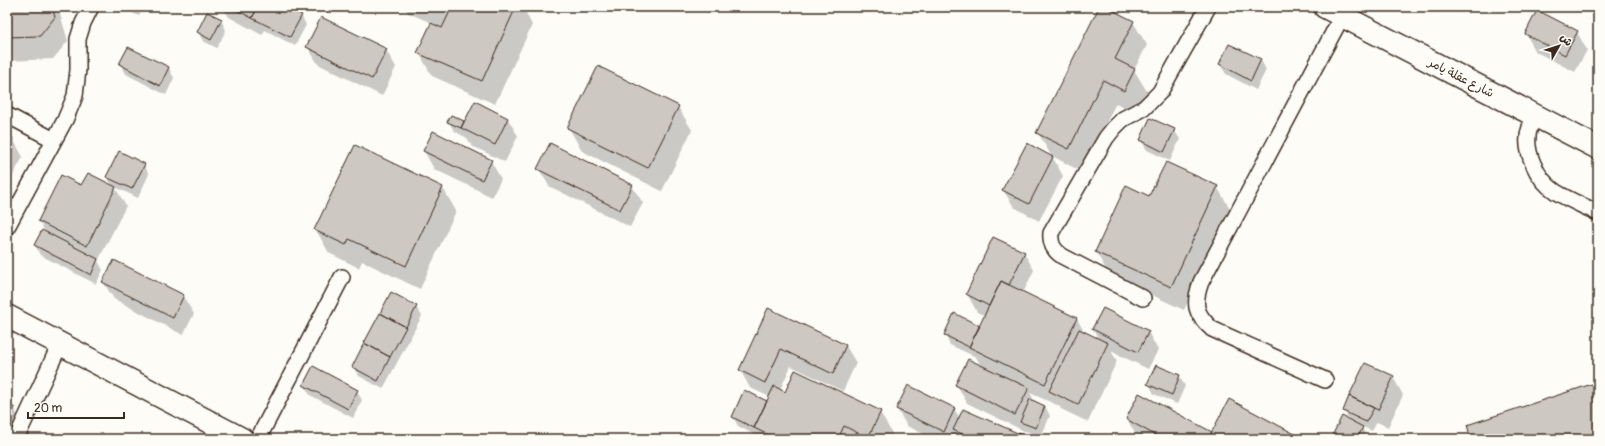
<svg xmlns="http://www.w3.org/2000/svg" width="1605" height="446" font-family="Pangolin,'Playpen Sans Arabic',sans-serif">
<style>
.shadow{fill:#0003}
.building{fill:#cdc8c2;stroke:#3b2a1e}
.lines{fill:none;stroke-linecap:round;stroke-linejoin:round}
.lane-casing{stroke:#3b2a1e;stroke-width:18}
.street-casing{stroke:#3b2a1e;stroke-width:25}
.lane{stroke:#fdfcf7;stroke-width:15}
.street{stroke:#fdfcf7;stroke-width:22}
.labels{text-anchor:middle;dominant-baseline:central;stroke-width:3;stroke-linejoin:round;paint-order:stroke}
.street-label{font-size:12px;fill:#3b2a1e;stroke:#fdfcf7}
</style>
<rect width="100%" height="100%" fill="#fdfcf7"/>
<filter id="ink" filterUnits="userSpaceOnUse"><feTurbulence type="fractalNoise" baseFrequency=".025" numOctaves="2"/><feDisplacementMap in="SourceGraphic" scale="8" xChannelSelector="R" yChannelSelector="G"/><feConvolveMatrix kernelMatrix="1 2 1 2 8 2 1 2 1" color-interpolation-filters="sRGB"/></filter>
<g filter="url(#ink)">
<path class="shadow" d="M7 7H58L68 41 53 59 9 61 7 59Z
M120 7H144L139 16Z
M216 7H285L301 15 306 25 295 46 265 30 262 35 229 17 225 11Z
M405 7H523L532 25 495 104 432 76 419 53 432 23 408 13Z
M1100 7H1104L1133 22 1147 45 1134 70 1148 93 1137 114 1116 103 1082 172 1052 156 1063 176 1039 221 1014 207 1003 190 1052 157 1038 133Z
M221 20 226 30 217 48 203 41 198 32Z
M1577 32 1587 50 1575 72 1536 52 1526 34Z
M1230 45 1261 60 1266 70 1256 90 1226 74 1220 64Z
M307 46 386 50 396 67 382 96 318 64Z
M128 48 169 68 174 78 166 95 126 74 120 64Z
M599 67 678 107 692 130 662 191 582 151 569 128Z
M475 102 508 119 518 136 505 162 472 146 467 138 454 131 449 122H463L464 123Z
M1174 130 1180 139 1170 161 1147 150 1141 140Z
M7 136 13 139 23 157 7 186Z
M355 146 443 188 456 211 420 289 362 261 359 268 329 253 316 230Z
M424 151 491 161 501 179 492 197 434 169Z
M144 165 149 174 138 198 115 187 126 206 98 261 103 270 96 284 40 255 35 245 46 233 39 221 82 187H113L107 177Z
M539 169 632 186 643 203 630 227 549 186Z
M1217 187 1231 210 1184 310 1109 275 1096 252 1150 198Z
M994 238 1024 253 1034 270 1023 293 1077 319 1085 333 1099 340 1093 329 1148 332 1158 350 1148 369 1111 351 1117 361 1088 422 1061 409 1059 406 1030 393 1036 403 1045 406 1050 416 1041 437 1026 431V432L967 403 957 385 981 366 976 357 950 345 945 335 955 314 980 327 985 316 977 312 967 294Z
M114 261 183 296 194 314 183 335 114 299 103 282Z
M416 307 422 316 383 389 359 376 353 367Z
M768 309 846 346 856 363 843 391 791 366 780 390 785 393 880 412 893 435 891 439H762L738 426 733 417 767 403 770 397 750 388 740 370Z
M1179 376 1185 386 1177 404 1154 394 1149 384Z
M1393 377 1403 395 1388 427 1377 422 1372 431 1361 426 1367 437 1366 439H1333L1332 437 1350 422 1344 411Z
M304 385 357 391 362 400 353 418 310 395Z
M1140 395 1212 433 1302 439H1140L1137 437 1127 419Z
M7 405 14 408 19 418 14 430 7 427Z
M897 409H954L960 418 1021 436 1023 439H960L959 438 934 439 907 426Z"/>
<path class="building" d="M7 7H52L55 17 40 36 7 37Z
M231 7H258L252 18Z
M258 7H287L302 15 290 37 252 18Z
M452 7H516L482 81 417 53 431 23 442 28Z
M1099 7H1106L1134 21 1115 59 1135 69 1124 91 1103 80 1069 149 1036 133Z
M1537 10 1578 31 1565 55 1525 34Z
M207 12 222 19 211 40 197 32Z
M321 17 387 49 372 79 306 47Z
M1229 44 1261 59 1251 81 1219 64Z
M128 47 169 67 160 86 119 64Z
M598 66 679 106 648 168 567 128Z
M475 101 508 118 495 145 461 128Z
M451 115 464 121 461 128 447 122Z
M1150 118 1175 129 1164 152 1140 140Z
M433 131 492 160 482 180 423 151Z
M7 135 13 138 7 150Z
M550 143 633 185 620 210 537 169Z
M1027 143 1053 157 1029 204 1002 190Z
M355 145 443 187 406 266 349 239 346 245 314 230Z
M119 151 145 164 132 189 106 177Z
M1166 162 1218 186 1171 287 1095 252 1126 185 1149 196Z
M88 173 116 187 87 246 38 221 61 175 81 185Z
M42 230 98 259 91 275 34 245Z
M993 237 1025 252 1009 285 1001 281 989 306 966 294Z
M114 260 184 295 173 318 102 282Z
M1001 281 1077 318 1045 384 969 347Z
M391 292 417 306 406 327 380 313Z
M768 308 846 345 833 374 781 349 765 383 739 370Z
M1103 308 1149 331 1138 352 1092 329Z
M380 313 406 327 390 357 364 343Z
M954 313 980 326 969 347 944 335Z
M1079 329 1108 343 1078 405 1049 391Z
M364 343 390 357 378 381 352 367Z
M968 359 1029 388 1015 415 955 385Z
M1365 363 1394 376 1378 410 1349 396Z
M1156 365 1180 375 1172 395 1147 384Z
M313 366 358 390 348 409 303 385Z
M795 370 881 411 868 438 844 426 838 439H777L754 428 774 386 785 392Z
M1598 382V439H1471L1467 425Z
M908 385 955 408 944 432 896 409Z
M744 390 767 401 754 428 732 417Z
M1139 393 1212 432 1208 439H1162L1126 419Z
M1349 396 1374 408 1366 422 1343 411Z
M1030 399 1045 406 1036 428 1020 422Z
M1229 399 1304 439H1208Z
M7 404 15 408 9 421H7Z
M963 409 1022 435 1020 439H974L953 430Z
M1342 416 1363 427 1357 439H1334L1331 438Z"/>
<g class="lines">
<defs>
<path id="lane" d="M7 115 54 140
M1535 115C1533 119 1531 123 1530 127 1522 149 1537 180 1556 192 1569 200 1584 206 1598 213
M7 227 65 120 75 96 78 70V39L83 23 91 7
M1143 298 1062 256C1053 250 1050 243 1051 233L1106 138 1114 128 1123 119 1144 108 1160 92 1208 7
M1325 380 1212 329C1195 314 1193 304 1201 282L1342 16
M16 439 60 344
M258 439 342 277"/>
<path id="street" d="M1325 7 1598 148
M7 316 242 439"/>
</defs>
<use href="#lane" class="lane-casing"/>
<use href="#street" class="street-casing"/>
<use href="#lane" class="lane"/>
<use href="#street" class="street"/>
</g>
</g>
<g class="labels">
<g class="street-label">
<text transform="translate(1461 78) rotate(27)">شارع عقلة يامر</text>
</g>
</g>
<rect width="1605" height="446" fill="none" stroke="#fdfcf7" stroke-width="24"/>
<rect x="12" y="12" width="1581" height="422" fill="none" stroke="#3b2a1e" stroke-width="1.5" filter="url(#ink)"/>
<g transform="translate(1559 46) rotate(51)" stroke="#fdfcf7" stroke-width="3" paint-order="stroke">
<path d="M0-3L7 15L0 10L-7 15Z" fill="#3b2a1e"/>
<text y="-6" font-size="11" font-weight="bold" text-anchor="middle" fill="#3b2a1e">ش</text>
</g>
<path d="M28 412v6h96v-6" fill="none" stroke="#3b2a1e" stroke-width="2"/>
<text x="34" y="412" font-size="12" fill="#3b2a1e" stroke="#fdfcf7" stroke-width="3" paint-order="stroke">20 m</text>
</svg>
